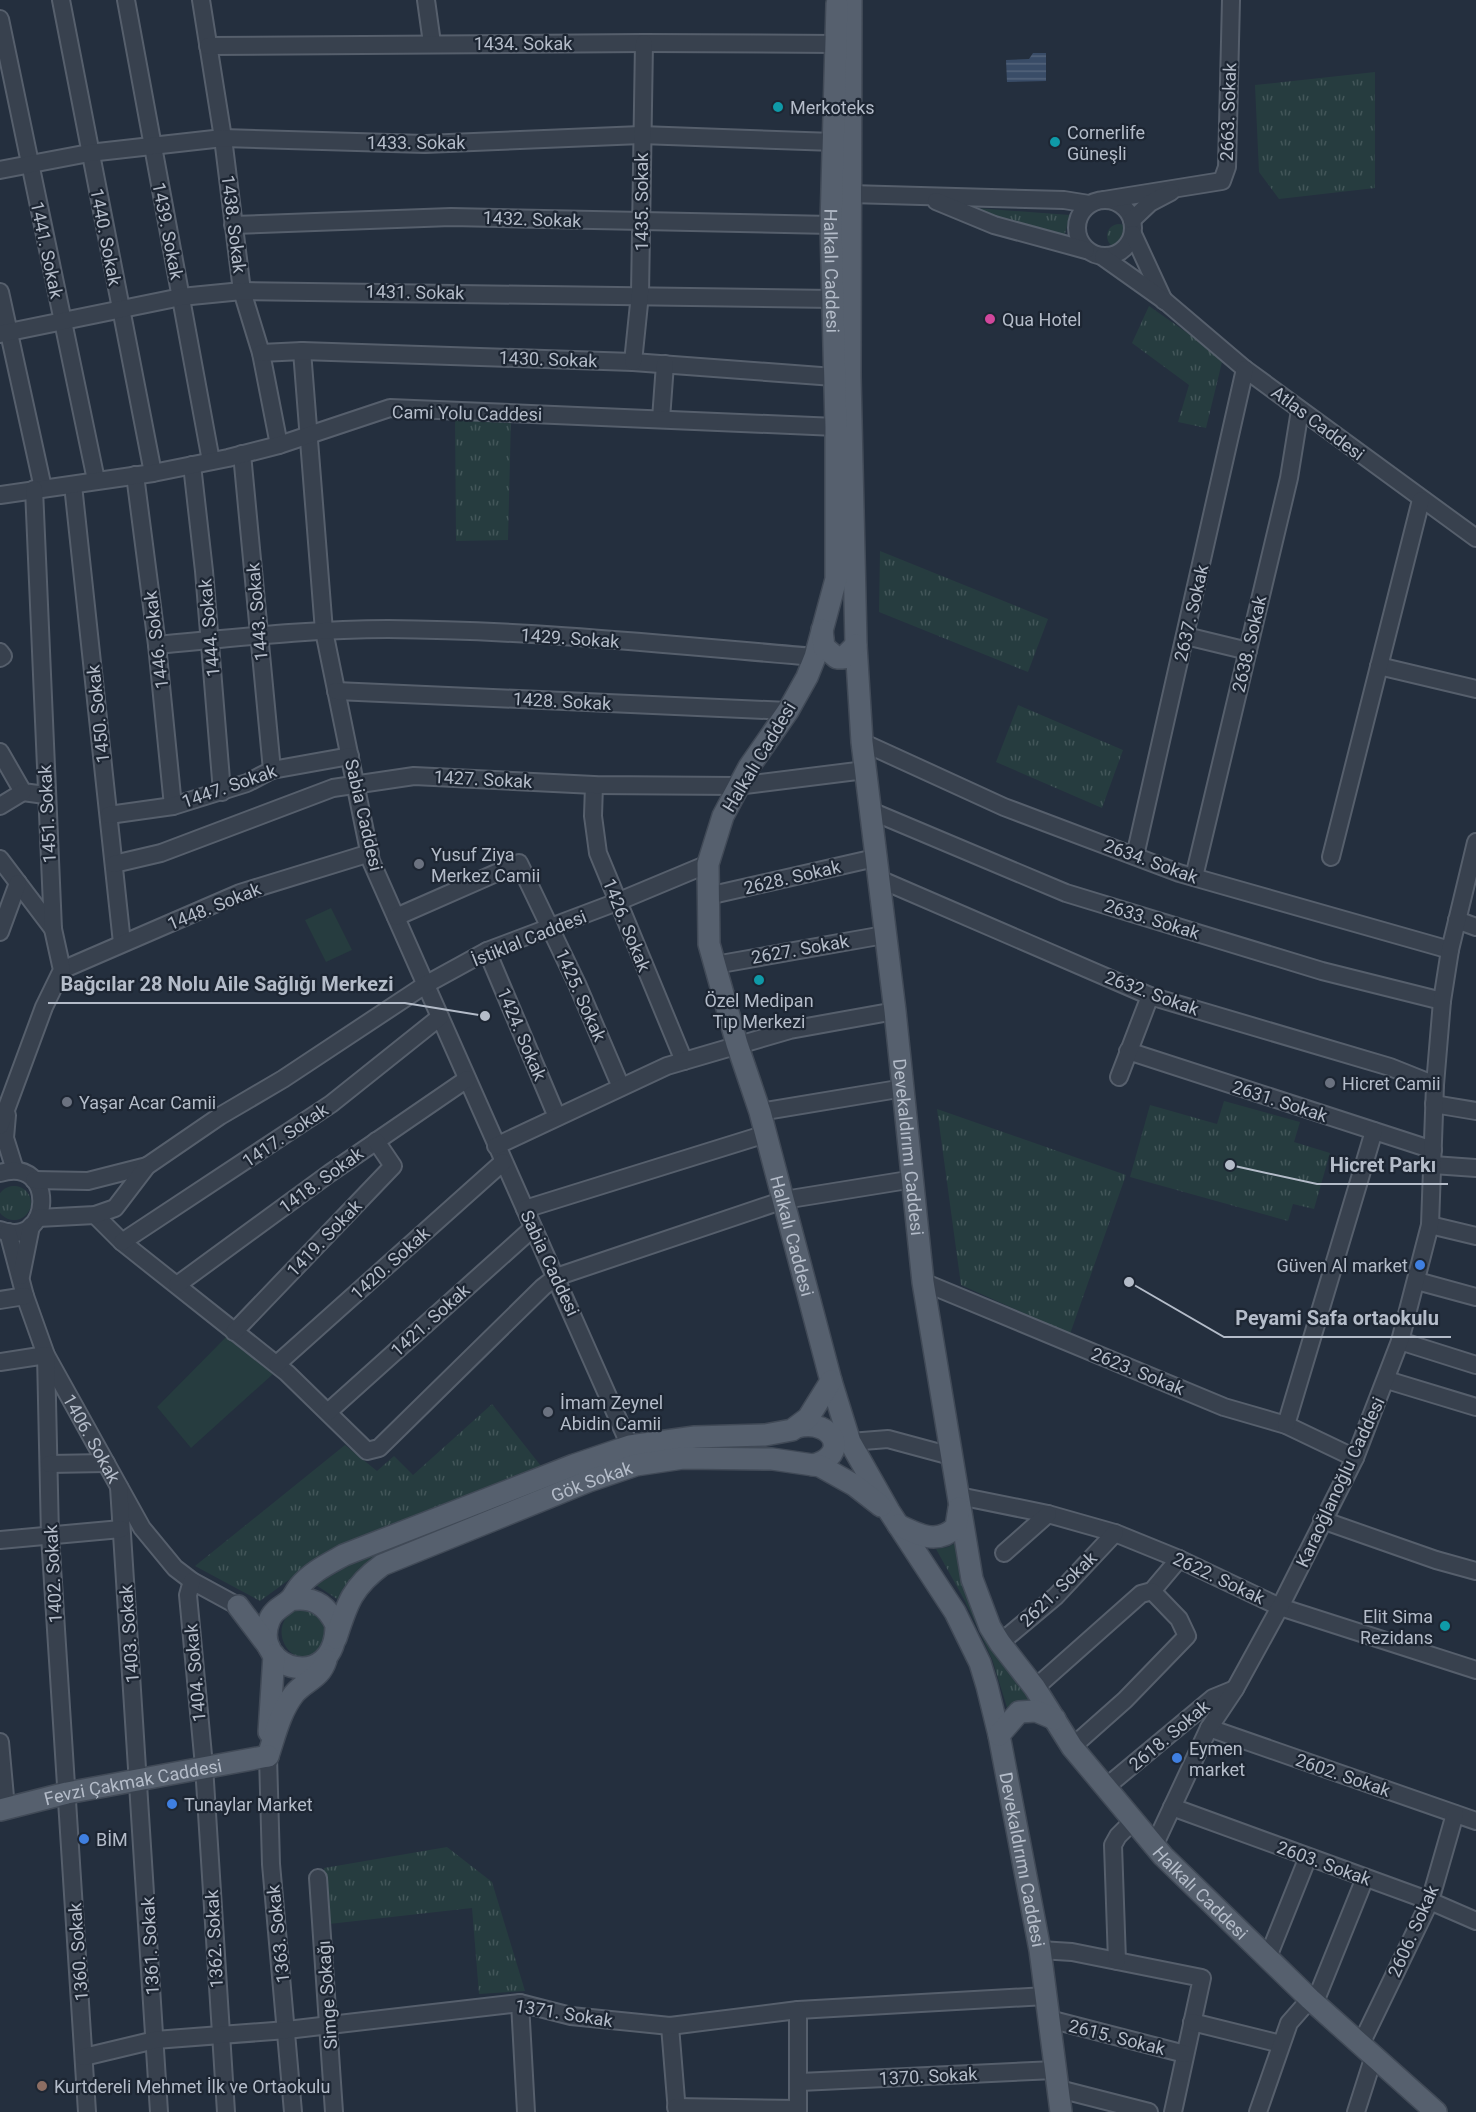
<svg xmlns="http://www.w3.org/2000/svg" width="1476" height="2112" font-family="Roboto,sans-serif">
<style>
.grass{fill:url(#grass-tufts)}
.pitch{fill:#263c3f}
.water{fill:url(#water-rules)}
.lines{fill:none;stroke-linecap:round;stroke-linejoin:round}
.minor-casing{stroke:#565f6c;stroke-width:20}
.major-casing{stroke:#414a57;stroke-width:24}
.minor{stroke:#38414e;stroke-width:16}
.major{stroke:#56606e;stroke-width:21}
.culture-dot{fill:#0f9aa8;stroke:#1d2633;stroke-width:2}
.hotel-dot{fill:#d1479c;stroke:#1d2633;stroke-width:2}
.worship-dot{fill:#6b7280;stroke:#1d2633;stroke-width:2}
.shop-dot{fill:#3f7fe0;stroke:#1d2633;stroke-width:2}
.education-dot{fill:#8d6e63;stroke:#1d2633;stroke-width:2}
.labels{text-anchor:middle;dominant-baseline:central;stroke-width:4.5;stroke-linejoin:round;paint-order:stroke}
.street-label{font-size:18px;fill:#b4bcc9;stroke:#1d2633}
.poi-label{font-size:18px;fill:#b4bcc9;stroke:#1d2633;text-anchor:start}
.leader{fill:none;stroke:#b4bcc9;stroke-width:2}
.callout-dot{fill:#b4bcc9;stroke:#1d2633;stroke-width:2}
.callout-label{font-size:20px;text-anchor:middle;font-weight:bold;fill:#b4bcc9;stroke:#1d2633;stroke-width:4.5;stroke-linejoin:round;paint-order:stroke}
</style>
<defs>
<pattern id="grass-tufts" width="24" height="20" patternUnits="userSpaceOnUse" patternTransform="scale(1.5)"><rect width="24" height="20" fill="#263c3f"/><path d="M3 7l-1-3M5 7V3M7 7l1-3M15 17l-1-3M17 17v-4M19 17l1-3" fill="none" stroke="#435659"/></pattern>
<pattern id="water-rules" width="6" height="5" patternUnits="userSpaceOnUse" patternTransform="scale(1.5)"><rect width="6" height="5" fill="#394c67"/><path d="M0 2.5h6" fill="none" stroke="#53647b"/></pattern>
</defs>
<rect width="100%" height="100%" fill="#242f3e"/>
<path class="grass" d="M1375 72V188L1279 199 1259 172 1255 85Z
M975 208 1070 215 1063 241 974 211Z
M1107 236a12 12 0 1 1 24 0a12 12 0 1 1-24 0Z
M1149 306 1223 358 1206 428 1178 422 1189 385 1132 343Z
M455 416 511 418 508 540 456 541Z
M880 551 1048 619 1028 672 879 612Z
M1018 705 1123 750 1102 808 996 762Z
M1224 1101 1300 1122 1294 1142 1330 1153 1314 1209 1293 1204 1288 1221 1130 1177 1150 1105 1217 1124Z
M937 1109 1126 1175 1070 1334 961 1285Z
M-3 1203a17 17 0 1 1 34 0a17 17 0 1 1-34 0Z
M492 1404 541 1466 312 1563 260 1601 195 1566 345 1445 377 1471 394 1456 413 1475Z
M957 1542 1032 1700 1009 1714 992 1659 965 1601 936 1549 948 1547Z
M390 1549 362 1570 340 1601 316 1585 362 1558Z
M303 1607 325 1616 329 1640C324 1644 318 1653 312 1656 285 1667 264 1618 303 1607Z
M447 1847 492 1882 525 1991 479 1994 472 1908 329 1924 324 1868Z"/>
<path class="pitch" d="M331 908 352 950 326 962 305 920Z
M226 1337 273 1374 191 1448 157 1407Z"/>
<path class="water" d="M1033 53H1046V81L1007 82 1006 60 1029 59Z"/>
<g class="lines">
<defs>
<g id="minor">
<path d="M61 0 153 473"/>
<path d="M126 0 211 461"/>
<path d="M201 0 223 138 242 291 261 353 279 445"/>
<path d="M426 0 432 43"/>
<path d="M0 19 96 480"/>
<path d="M208 46 644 43 837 44"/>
<path d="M0 170 89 153 223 138 425 144 641 135 834 142"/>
<path d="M850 194 1064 200 1089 204"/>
<circle cx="1105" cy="228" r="28"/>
<path d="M1104 200 1222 181 1227 167 1231 0"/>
<path d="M936 201 994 225 1086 250"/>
<path d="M1132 220 1150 203 1171 192"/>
<path d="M233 225 451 217 831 225"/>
<path d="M1133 234 1164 301"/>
<path d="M1103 257 1165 301 1245 369 1476 538"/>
<path d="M0 292 43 488"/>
<path d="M0 334 181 297 242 291 833 299"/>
<path d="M302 351 324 631 371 861 630 1446"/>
<path d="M261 353 302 351 633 362 834 377"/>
<path d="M633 362 640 294 644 43"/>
<path d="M661 419 665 364"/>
<path d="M242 454 272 770"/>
<path d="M192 465 204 571 222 792"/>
<path d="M135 475 157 645 173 806"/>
<path d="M73 485 122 943"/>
<path d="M0 495 153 473 228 458 279 445 390 408 836 427"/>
<path d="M1186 636 1248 651"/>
<path d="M157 645C234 638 311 629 388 629 531 630 673 645 815 657"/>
<path d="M0 652 3 656 0 658"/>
<path d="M1379 666 1476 689"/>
<path d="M336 691 788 711"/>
<path d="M862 742 1004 807 1179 873 1450 950"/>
<path d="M0 752 23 792 45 795"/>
<path d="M594 785 593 816 598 853 684 1061"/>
<path d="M0 806 23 792"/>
<path d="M871 811 1066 893 1322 971 1442 1001"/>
<path d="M109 815 173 806 247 783 272 770 350 756"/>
<path d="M1135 856 1245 369"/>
<path d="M1331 857 1421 500"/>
<path d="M0 859 53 929"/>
<path d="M114 864 161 853 333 788 414 776 594 785 737 786 865 770"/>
<path d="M1194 877 1289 478 1300 410"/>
<path d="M877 878 1150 996 1390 1067 1435 1085"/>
<path d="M708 896 875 858"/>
<path d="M396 917 519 863 577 984 621 1087"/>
<path d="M1457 920 1476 927"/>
<path d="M0 932 18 883"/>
<path d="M487 951 557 1117"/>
<path d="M715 965 884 935"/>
<path d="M62 970 240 893 370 853"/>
<path d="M1128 1051 1433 1150"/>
<path d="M1119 1077 1150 996"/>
<path d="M1434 1104 1476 1111"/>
<path d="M760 1112 904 1088"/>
<path d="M7 1115 5 1138 15 1170"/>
<path d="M0 1126 44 1007 62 970 53 929 34 489"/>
<path d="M496 1146 667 1066 790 1030 895 1011"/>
<path d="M1433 1165 1476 1168"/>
<path d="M0 1173C58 1155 52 1251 0 1230"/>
<path d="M34 1180 88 1181 147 1166"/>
<path d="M525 1209 766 1134"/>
<path d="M95 1215 122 1242 287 1373 367 1451 379 1448 543 1287 556 1277 784 1200 914 1179"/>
<path d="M38 1218 95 1215 115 1208 147 1166 220 1116 283 1079 425 985 487 951 617 902 708 864"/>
<path d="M1430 1225 1476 1236"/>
<path id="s1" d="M8 1232 25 1296 46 1355 142 1528 175 1568 192 1581 238 1606"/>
<path d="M122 1242 331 1104 440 1017"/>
<path d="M21 1276 31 1226"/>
<path d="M1417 1281 1476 1297"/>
<path d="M923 1282 1224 1407 1286 1425 1355 1458"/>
<path d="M177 1285 330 1173 467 1079"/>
<path d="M0 1300 25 1296"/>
<path d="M234 1332 393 1166 376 1141"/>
<path d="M1400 1341 1476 1365"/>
<path d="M0 1362 46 1355 50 1536 87 2112"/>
<path d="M277 1364 503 1162"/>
<path d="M1387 1380 1476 1407"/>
<path d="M328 1412 533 1228"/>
<path d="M1286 1425 1374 1131"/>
<path d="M850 1442 888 1439 951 1456"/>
<path d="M49 1464 106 1463"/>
<path d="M119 1487 159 2112"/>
<path d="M959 1496 1048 1514 1115 1533 1179 1559 1280 1607 1476 1670"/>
<path d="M1322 1520 1436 1560 1476 1571"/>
<path d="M0 1540 121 1529"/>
<path d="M1004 1553 1048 1514"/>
<path d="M192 1581 188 1595 204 1766 226 2112"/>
<path d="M1152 1591 1179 1559"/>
<path d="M1000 1643 1056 1596 1115 1533"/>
<path d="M1035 1688 1141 1594 1152 1591 1179 1619 1187 1636 1125 1700 1072 1747"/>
<path d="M1209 1728 1476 1821"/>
<path d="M0 1742 6 1808"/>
<path d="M268 1756 271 1864 293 2112"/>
<path d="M1106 1787 1213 1698 1235 1689"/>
<path d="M1172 1807 1430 1901 1476 1921"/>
<path d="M1154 1846 1209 1728 1235 1689 1280 1607 1355 1458 1400 1341 1430 1225 1435 1085 1442 1001 1450 950 1476 842"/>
<path d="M318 1878 334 2112"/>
<path d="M1040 1950 1072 1952 1202 1978 1173 2112"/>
<path d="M1268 1957 1308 1857"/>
<path d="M1117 1961 1113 1845 1118 1836 1133 1821"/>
<path d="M1315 2002 1365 1878"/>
<path d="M520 2003 526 2112"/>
<path d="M1049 2019 1185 2054"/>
<path d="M1192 2022 1281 2044"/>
<path d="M670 2026 677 2112"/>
<path d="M1361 2044 1430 1901 1455 1814"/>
<path d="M84 2057 155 2040 287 2030 520 2003 571 2016 670 2026 798 2010 1046 1996"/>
<path d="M800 2082 1055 2070"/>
<path d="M1059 2089 1149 2112"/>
<path d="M676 2107 798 2109"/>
<path d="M798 2112V2010"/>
<path d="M1258 2112 1289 2023 1310 1999"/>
<path d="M1356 2112 1371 2065 1376 2058"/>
</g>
<g id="major">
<path id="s2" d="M851 0 850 376 856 645 862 742 895 1011 923 1282 972 1579 990 1627 1000 1643 1035 1688 1072 1747 1163 1856 1310 1999 1436 2112"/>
<path id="s3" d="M837 4 831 225 836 427V579L815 657 807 677 788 711 749 767 723 816 708 864 709 944 737 1044 760 1112 831 1381 850 1442 889 1511 955 1612 980 1663 987 1686 999 1735 1040 1950 1061 2112"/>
<path d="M822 630 824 647 837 658H843L856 645"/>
<path d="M797 1427C835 1418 850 1456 813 1465"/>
<path d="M898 1525C918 1535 938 1545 956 1527L959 1508"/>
<path d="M290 1600C313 1596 327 1605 336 1625 336 1694 250 1670 269 1621 273 1609 283 1607 291 1599 294 1595 296 1591 299 1587 311 1572 328 1564 344 1555L574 1465 630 1446 695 1437 765 1435 792 1430 808 1418 831 1381"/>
<path d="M238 1606 269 1647"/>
<path id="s4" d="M336 1638C347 1604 352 1587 382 1565L589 1481 636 1465 683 1458 772 1459 820 1466 854 1485 881 1506"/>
<path d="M269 1732 274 1655"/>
<path d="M999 1735 1019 1712 1036 1711 1055 1719"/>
<path d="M268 1756C275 1735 280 1712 294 1694 306 1680 320 1679 326 1660"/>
<path id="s5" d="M0 1810 67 1793 268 1756"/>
</g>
</defs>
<use href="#minor" class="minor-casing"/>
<use href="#major" class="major-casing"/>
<use href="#minor" class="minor"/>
<use href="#major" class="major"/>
</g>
<g class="culture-dot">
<circle cx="778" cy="107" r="6"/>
<circle cx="1055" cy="142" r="6"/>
<circle cx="759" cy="980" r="6"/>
<circle cx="1445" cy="1626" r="6"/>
</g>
<circle class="hotel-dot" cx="990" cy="319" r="6"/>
<g class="worship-dot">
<circle cx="419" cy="864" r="6"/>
<circle cx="1330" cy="1083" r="6"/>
<circle cx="67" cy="1102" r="6"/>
<circle cx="548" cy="1412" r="6"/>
</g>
<g class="shop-dot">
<circle cx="1420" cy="1265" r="6"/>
<circle cx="1177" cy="1758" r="6"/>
<circle cx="172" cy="1804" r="6"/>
<circle cx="84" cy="1839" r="6"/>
</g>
<circle class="education-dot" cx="42" cy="2086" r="6"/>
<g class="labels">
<g class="street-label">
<text x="523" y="43">1434. Sokak</text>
<text transform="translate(1228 112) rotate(-88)">2663. Sokak</text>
<text x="416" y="142">1433. Sokak</text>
<text transform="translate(641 202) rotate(-90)">1435. Sokak</text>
<text transform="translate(532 219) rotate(2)">1432. Sokak</text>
<text transform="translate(234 224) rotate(83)">1438. Sokak</text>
<text transform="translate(168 231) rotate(79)">1439. Sokak</text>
<text transform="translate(106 237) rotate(79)">1440. Sokak</text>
<text transform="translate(47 250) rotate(78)">1441. Sokak</text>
<text stroke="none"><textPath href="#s3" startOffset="267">Halkalı Caddesi</textPath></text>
<text transform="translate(415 292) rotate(1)">1431. Sokak</text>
<text transform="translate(548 359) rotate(2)">1430. Sokak</text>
<text transform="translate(467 413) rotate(1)">Cami Yolu Caddesi</text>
<text transform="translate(1318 423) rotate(37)">Atlas Caddesi</text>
<text transform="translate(257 612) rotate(-95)">1443. Sokak</text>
<text transform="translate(1191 613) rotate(-77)">2637. Sokak</text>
<text transform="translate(209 628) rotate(-95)">1444. Sokak</text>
<text transform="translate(570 638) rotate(4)">1429. Sokak</text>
<text transform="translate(156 640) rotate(-97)">1446. Sokak</text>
<text transform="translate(1249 644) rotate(-77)">2638. Sokak</text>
<text transform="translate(562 701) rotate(3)">1428. Sokak</text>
<text transform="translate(98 714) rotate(-96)">1450. Sokak</text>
<text transform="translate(759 757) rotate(-59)">Halkalı Caddesi</text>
<text transform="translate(483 779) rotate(3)">1427. Sokak</text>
<text transform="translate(229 786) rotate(-19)">1447. Sokak</text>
<text transform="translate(47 814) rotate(-93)">1451. Sokak</text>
<text transform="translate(364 815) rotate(77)">Sabia Caddesi</text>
<text transform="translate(1151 861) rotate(20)">2634. Sokak</text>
<text transform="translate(792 877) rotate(-13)">2628. Sokak</text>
<text transform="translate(214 906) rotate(-22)">1448. Sokak</text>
<text transform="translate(1152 919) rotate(17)">2633. Sokak</text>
<text transform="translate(627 925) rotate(68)">1426. Sokak</text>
<text transform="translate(529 938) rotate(-22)">İstiklal Caddesi</text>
<text transform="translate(800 949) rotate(-10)">2627. Sokak</text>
<text transform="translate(1152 993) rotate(20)">2632. Sokak</text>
<text transform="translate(581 995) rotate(66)">1425. Sokak</text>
<text transform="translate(522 1034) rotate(67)">1424. Sokak</text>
<text transform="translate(1280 1101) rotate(18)">2631. Sokak</text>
<text transform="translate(285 1135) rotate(-34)">1417. Sokak</text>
<text stroke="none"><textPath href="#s2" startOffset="1150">Devekaldırımı Caddesi</textPath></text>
<text transform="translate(321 1180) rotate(-36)">1418. Sokak</text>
<text stroke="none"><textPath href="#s3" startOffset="1274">Halkalı Caddesi</textPath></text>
<text transform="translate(324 1238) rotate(-46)">1419. Sokak</text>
<text transform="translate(390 1263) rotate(-42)">1420. Sokak</text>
<text transform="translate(550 1263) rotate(65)">Sabia Caddesi</text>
<text transform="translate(430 1320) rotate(-42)">1421. Sokak</text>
<text transform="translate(1138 1371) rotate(22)">2623. Sokak</text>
<text stroke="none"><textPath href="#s1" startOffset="224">1406. Sokak</textPath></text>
<text stroke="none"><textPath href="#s4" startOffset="314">Gök Sokak</textPath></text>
<text transform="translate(1340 1482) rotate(-65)">Karaoğlanoğlu Caddesi</text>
<text transform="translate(53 1574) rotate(-93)">1402. Sokak</text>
<text transform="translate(1219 1578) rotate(25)">2622. Sokak</text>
<text transform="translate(1058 1589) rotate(-44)">2621. Sokak</text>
<text transform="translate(129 1634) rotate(-94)">1403. Sokak</text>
<text transform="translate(195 1673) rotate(-95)">1404. Sokak</text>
<text transform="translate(1169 1735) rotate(-40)">2618. Sokak</text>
<text transform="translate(1343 1775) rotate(19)">2602. Sokak</text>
<text stroke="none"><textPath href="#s5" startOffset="136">Fevzi Çakmak Caddesi</textPath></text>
<text stroke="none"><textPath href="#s3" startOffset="1946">Devekaldırımı Caddesi</textPath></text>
<text transform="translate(1324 1863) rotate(20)">2603. Sokak</text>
<text stroke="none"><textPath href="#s2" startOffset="1978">Halkalı Caddesi</textPath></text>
<text transform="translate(1413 1931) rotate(-66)">2606. Sokak</text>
<text transform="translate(278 1934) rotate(-96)">1363. Sokak</text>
<text transform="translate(214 1939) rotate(-93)">1362. Sokak</text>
<text transform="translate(150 1946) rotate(-93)">1361. Sokak</text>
<text transform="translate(78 1952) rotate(-94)">1360. Sokak</text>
<text transform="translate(327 1995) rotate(-94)">Simge Sokağı</text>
<text transform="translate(564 2013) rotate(9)">1371. Sokak</text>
<text transform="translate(1117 2037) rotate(14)">2615. Sokak</text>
<text transform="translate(928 2076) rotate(-3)">1370. Sokak</text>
</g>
<g class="poi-label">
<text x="790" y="107">Merkoteks</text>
<text x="1067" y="132">Cornerlife<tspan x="1067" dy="21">Güneşli</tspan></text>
<text x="1002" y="319">Qua Hotel</text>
<text x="431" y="854">Yusuf Ziya<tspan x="431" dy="21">Merkez Camii</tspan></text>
<text x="759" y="1000" text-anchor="middle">Özel Medipan<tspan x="759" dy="21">Tıp Merkezi</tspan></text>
<text x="1342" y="1083">Hicret Camii</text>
<text x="79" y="1102">Yaşar Acar Camii</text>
<text x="1408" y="1265" text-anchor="end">Güven Al market</text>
<text x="560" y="1402">İmam Zeynel<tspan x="560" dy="21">Abidin Camii</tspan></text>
<text x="1433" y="1616" text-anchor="end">Elit Sima<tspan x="1433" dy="21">Rezidans</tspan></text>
<text x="1189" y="1748">Eymen<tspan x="1189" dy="21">market</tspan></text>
<text x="184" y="1804">Tunaylar Market</text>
<text x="96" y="1839">BİM</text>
<text x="54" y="2086">Kurtdereli Mehmet İlk ve Ortaokulu</text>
</g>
</g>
<path class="leader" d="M485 1016L405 1003H48M1230 1165L1317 1184H1448M1129 1282L1224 1337H1451"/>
<g class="callout-dot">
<circle cx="485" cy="1016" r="6"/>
<circle cx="1230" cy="1165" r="6"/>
<circle cx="1129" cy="1282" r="6"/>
</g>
<g class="callout-label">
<text x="227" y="991">Bağcılar 28 Nolu Aile Sağlığı Merkezi</text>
<text x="1383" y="1172">Hicret Parkı</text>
<text x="1337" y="1325">Peyami Safa ortaokulu</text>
</g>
</svg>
